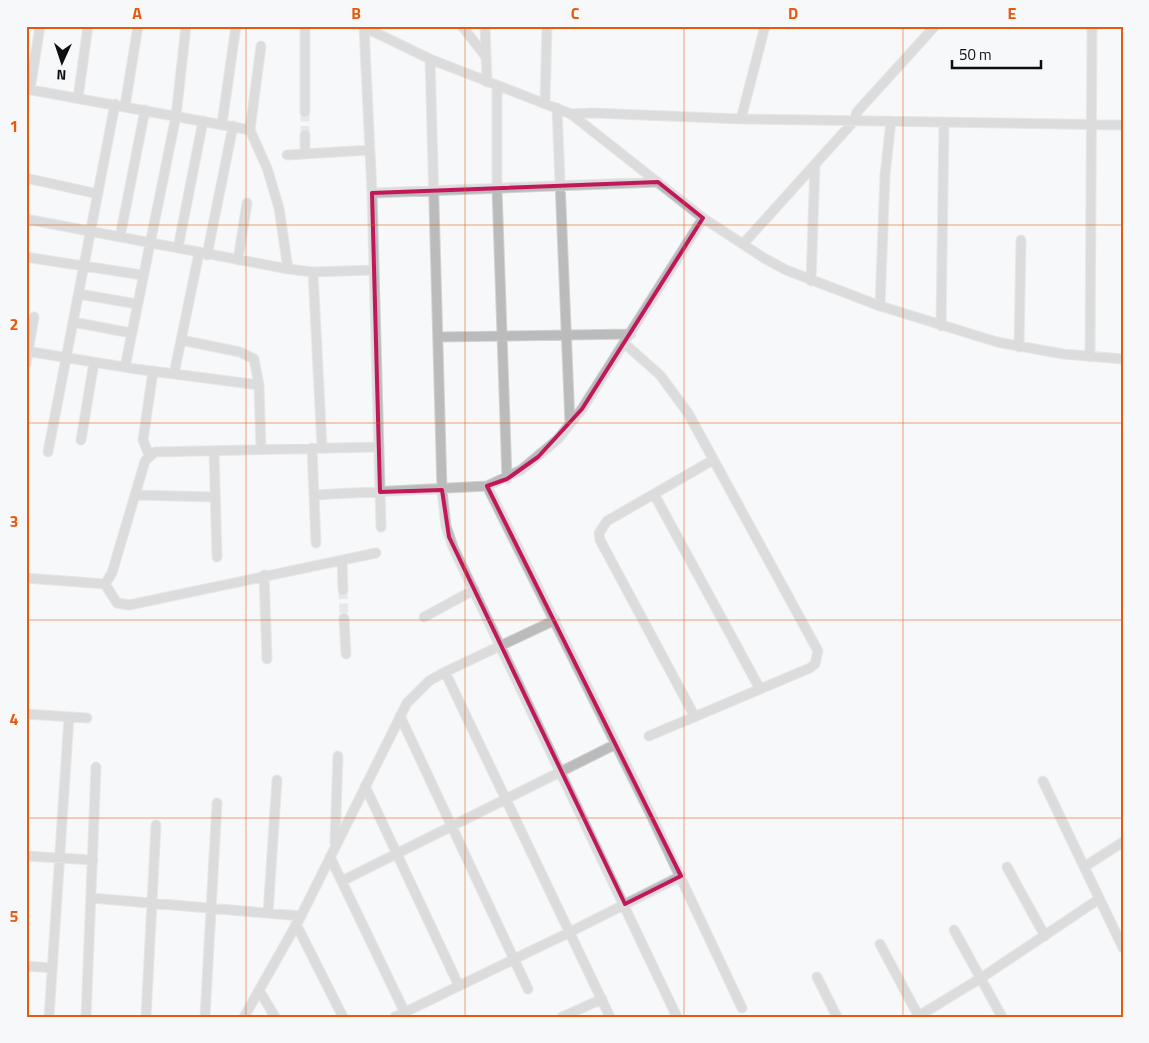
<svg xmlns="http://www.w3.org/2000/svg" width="1149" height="1043" font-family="'Titillium Web',sans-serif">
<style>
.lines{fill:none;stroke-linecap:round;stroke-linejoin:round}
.minor-tunnel{stroke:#d4d5d6;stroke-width:9;stroke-dasharray:9 4.5;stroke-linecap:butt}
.minor-casing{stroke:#d2d3d4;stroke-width:11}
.minor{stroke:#babbba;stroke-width:9}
.marked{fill:none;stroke:#c2185b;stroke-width:4;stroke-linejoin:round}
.grid{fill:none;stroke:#e8590c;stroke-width:1;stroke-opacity:0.55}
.neatline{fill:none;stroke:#e8590c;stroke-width:2}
.grid-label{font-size:16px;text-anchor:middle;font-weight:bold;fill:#e8590c}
</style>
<rect width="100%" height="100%" fill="#f7f8f9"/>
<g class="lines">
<path class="minor-tunnel" d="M305 135V112
M343 590 344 618"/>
<defs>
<path id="minor" d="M305 26V112
M362 26 430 59 571 114 703 218 764 258 786 270 880 306 997 342 1063 354 1123 359
M462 26 486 57
M485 26 487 82
M364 27 372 193 381 527
M430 59 442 490 446 526 453 547 677 1017
M497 86V189L507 479
M26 89 250 130 267 168 279 208 288 269
M30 90 40 26
M78 98 88 26
M545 103 547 26
M125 106 138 26
M557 108 570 424
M571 114 593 113 741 119 1123 125
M741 119 765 26
M222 124 236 26
M250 130 261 46
M305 135V153
M287 155 370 150
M26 178 98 194
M372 193 658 182
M26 219 288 269 313 272 374 270
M120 237 145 110
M743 244 854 121 857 112 935 26
M178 248 203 121
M207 255 233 126
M26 257 142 275
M238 260 247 203
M313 272 322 447
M811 281 815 164
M79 294 137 304
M880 306 885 175 891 121
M73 322 131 333
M941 326 944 122
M438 337 631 334
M181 340 240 352 254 359 259 385 261 449
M625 344 660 375 688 413 818 651 815 664 810 668 649 736
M1019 347 1021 240
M26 351 136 369 259 385
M1090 357 1092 26
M26 364 34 317
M125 367 176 116 186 26
M174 374 199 253
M81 440 94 362
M312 448 316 543
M214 451 217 557
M48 452 115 104
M149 455 143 440 153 371
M487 486 650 813 742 1008
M654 494 760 689
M135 495 215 497
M314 495 487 486 521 470 558 439 582 409 703 218
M342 560 343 590
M264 575 267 659
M26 578 105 584 112 573 145 461 155 452 379 447
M105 584 117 603 129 605 376 553
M424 617 474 590
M344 618 346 654
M445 672 610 1017
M26 714 87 718
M400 716 528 989
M695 717 600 540 599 533 607 521 713 460
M1043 781 1123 948
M365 786 459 986
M335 843 338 756
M26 856 93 860
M330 857 407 1017
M1007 867 1045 936
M1084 867 1123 842
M342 881 616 744
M92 898 301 916
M268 913 277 780
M296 924 343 1017
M954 930 1002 1017
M880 944 919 1017
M26 966 52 968
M817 977 837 1017
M259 990 275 1017
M49 1017 69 717
M86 1017 96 767
M146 1017 156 825
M205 1017 217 803
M244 1017 301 916 407 703 429 681 445 672 555 620
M395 1017 570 932 681 876
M562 1017 602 999
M917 1017 981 978 1099 899"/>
</defs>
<use href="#minor" class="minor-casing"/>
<use href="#minor" class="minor"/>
</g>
<path d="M0 0H1149V1043H0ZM658 182 703 218 582 409 538 457 507 479 487 486 681 876 625 904 449 537 442 490 380 492 372 193Z" fill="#f7f8f9" fill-opacity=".55" fill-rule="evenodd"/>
<path class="marked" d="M658 182 703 218 582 409 538 457 507 479 487 486 681 876 625 904 449 537 442 490 380 492 372 193Z"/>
<path class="grid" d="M246 26V1017M465 26V1017M684 26V1017M903 26V1017M26 225H1123M26 423H1123M26 620H1123M26 818H1123"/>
<rect width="1149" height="1043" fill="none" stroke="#f7f8f9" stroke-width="55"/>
<g transform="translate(62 62) rotate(183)" stroke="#f7f8f9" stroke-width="4" paint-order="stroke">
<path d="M0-4L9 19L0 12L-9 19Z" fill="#0e0e0f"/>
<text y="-8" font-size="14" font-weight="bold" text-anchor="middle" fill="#0e0e0f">N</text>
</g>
<path d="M952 60v8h89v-8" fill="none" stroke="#0e0e0f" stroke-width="2.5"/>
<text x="959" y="60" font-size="15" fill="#0e0e0f" stroke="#f7f8f9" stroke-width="4" paint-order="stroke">50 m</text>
<rect x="28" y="28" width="1094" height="988" class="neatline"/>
<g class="grid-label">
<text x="137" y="19">A</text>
<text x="356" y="19">B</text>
<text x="575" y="19">C</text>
<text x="793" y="19">D</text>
<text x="1012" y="19">E</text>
<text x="14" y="132">1</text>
<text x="14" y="330">2</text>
<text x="14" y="527">3</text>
<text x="14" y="725">4</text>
<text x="14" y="922">5</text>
</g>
</svg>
